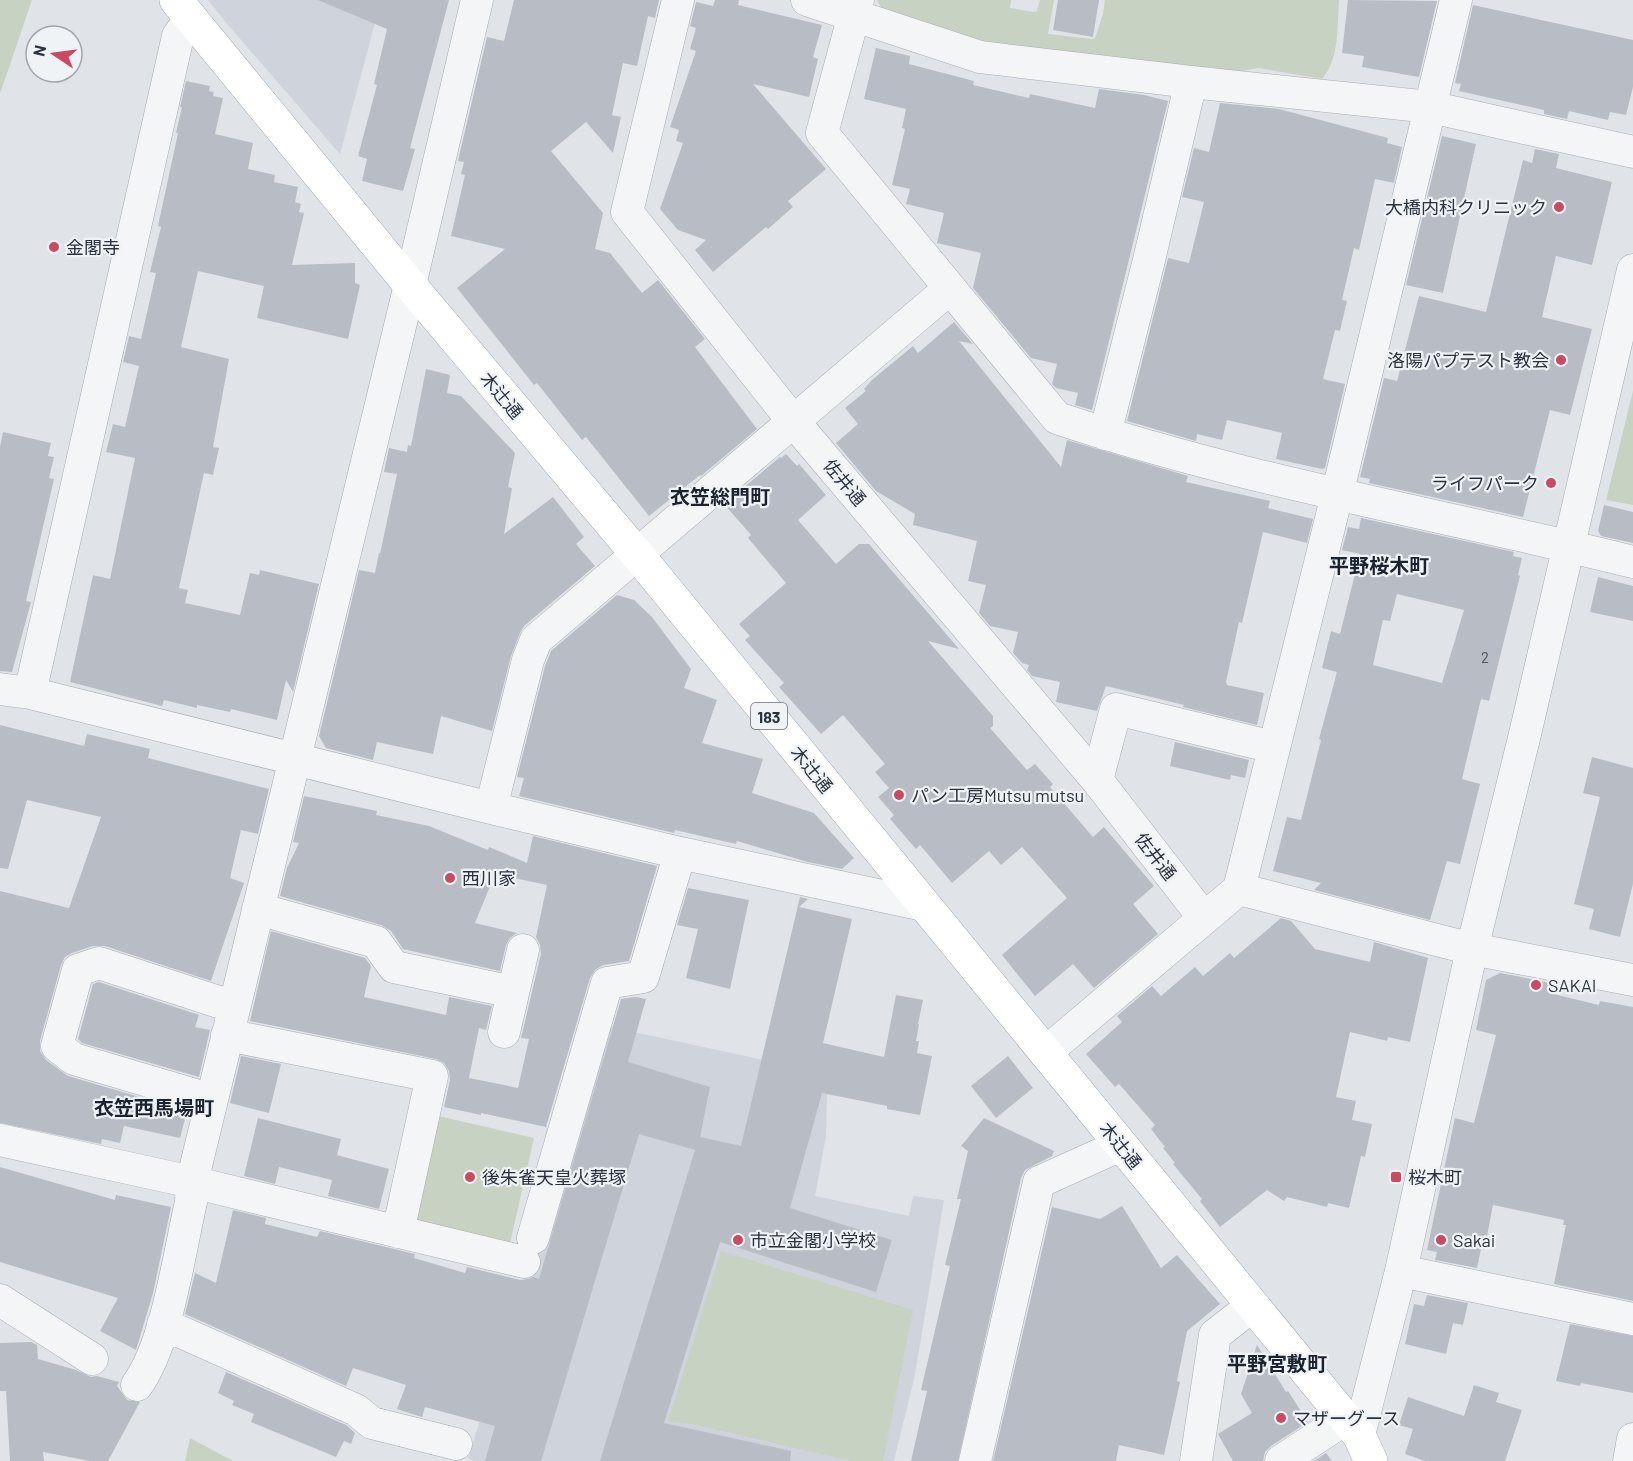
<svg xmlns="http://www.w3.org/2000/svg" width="1633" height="1461" font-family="Barlow,'Noto Sans JP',sans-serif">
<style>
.built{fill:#cfd3db}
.green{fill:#c7d2c2}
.building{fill:#b8bdc5;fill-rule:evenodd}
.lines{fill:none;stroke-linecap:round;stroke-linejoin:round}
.minor-casing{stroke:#a6abb3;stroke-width:33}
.major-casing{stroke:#a0a9b4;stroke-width:34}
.minor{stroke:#f3f5f7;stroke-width:32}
.major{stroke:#fff;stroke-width:33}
.poi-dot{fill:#c94a61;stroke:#f0f3f6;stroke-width:2}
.labels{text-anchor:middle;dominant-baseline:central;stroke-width:4.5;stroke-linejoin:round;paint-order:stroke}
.number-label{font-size:15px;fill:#4e5561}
.shield{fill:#f0f3f6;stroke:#656c77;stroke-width:1.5}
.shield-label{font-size:16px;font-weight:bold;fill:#2a3240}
.poi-label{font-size:18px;fill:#2a3240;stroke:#f0f3f6;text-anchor:start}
.street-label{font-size:18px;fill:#2a3240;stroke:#f0f3f6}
.neighbourhood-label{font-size:20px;font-weight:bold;fill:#1c2330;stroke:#f0f3f6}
</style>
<rect width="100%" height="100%" fill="#e0e4e9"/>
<path class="built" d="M208 0H381L340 154 228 25Z
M606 1026 824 1073 827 1095 826 1136 815 1196 909 1216 913 1196 944 1200 915 1375 894 1461H474L468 1458Z"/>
<path class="green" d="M0 0H32L0 94Z
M877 0H1011L1010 8 1033 12 1037 11 1040 0H1054L1048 34 1092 39 1095 38 1103 14 1105 0H1339C1337 27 1340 58 1322 79L1258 68 1236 72 1211 67 1198 68 963 40 882 9Z
M1633 391V505L1606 500Z
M434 1115 534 1138 510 1243 409 1219Z
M721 1251 913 1310 883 1461H851L692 1424 668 1422Z
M190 1438 233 1461H185Z"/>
<path class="building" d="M318 0H449L410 148 415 149 403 191 362 181 367 159 358 156 377 85 374 84 387 29Z
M514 0H659L655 18 648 16 637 66 623 63 612 115 621 117 613 153 586 122 551 151 603 213 595 249 610 253 642 293 658 280 705 339 695 347 757 429 701 476 700 475 649 516 586 437 582 440 537 383 534 385 457 288 505 249 451 236 465 175 461 174 464 162 458 161 487 37 504 41Z
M715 0H739L738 5 822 25 813 57 818 59 809 97 753 84 826 169 788 201 793 207 768 229 766 227 713 272 695 250 706 240 678 230 660 209 683 143 676 141 679 130 670 127 696 51 690 49 696 28 690 26 696 2 713 6Z
M1058 0H1099L1093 37 1053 30Z
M1348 0 1437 1 1419 77 1362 67 1364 56 1342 53Z
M1473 5 1633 40V87L1626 115 1610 112 1608 120 1569 111 1567 119 1544 114V110L1459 91 1461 84 1455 83Z
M876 48 910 56 909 64 974 81 973 85 1029 98 1030 94 1095 108 1099 89 1144 95 1168 101 1092 410 1075 405 1078 393 1056 388 1052 384 1057 364 1031 358 973 288 981 253 937 243 944 213 906 204 910 189 892 185 905 129 902 128 906 109 864 99Z
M186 81 210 86 209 91 214 92 213 96 223 98 215 134 253 143 248 169 275 175 274 182 298 187 295 202 301 204 299 212 304 213 292 265 355 263V283L360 285 348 339 257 318 264 286 198 271 181 347 229 359 213 447 219 448 213 475 204 473 179 588 188 590 185 603 240 615 250 573 259 575 260 570 319 584 293 692 286 680 277 720 231 709 230 712 197 705V708L164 700 162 706 70 682 93 575 110 579 135 458 106 452 113 424 125 427 139 366 123 362 129 336 141 339 156 273 150 272 161 227 158 226 178 133H176L182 107H180Z
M1220 103 1279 109 1388 138 1387 143 1402 147 1394 183 1375 179 1359 250 1354 248 1342 300 1347 301 1340 331 1335 330 1323 379 1345 384 1325 468 1322 469 1276 459 1282 433 1257 427 1227 420 1222 440 1197 434 1196 441 1127 421 1168 258 1189 263 1204 202 1182 197 1194 148 1209 152Z
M1442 136 1476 144 1443 293 1406 285Z
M1535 149 1559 154 1556 168 1612 182 1592 265 1556 256 1542 317 1592 329 1570 415 1550 410 1523 517 1369 483 1370 479 1360 477 1384 378 1397 381 1419 296 1486 312 1523 160 1532 163Z
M954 322 973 344 959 341 1061 467 1067 440 1188 476 1186 482 1270 501 1268 508 1313 519 1307 543 1263 532 1242 623 1239 622 1226 682 1227 685 1264 693 1257 725 1183 707 1184 705 1106 686 1097 711 1056 702 1060 682 1032 676 1027 670 1029 665 1022 663 1013 653 1018 632 990 626 979 613 986 585 968 581 977 541 913 525 915 514 876 491 836 443 858 424 845 408 866 391 864 389 872 380 913 346 918 353Z
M426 369 450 375 447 393 461 396 515 453 508 487 512 488 504 534 553 497 584 537 576 544 595 566 524 626 520 633 511 656 492 731 441 716 433 754 377 742 373 760 326 748 319 736 359 570 375 573 379 553 380 554 397 474 384 472 389 448 407 452 408 445 411 446Z
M3 432 51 443 48 456 54 457 49 478 54 479 26 601 31 602 12 672 0 671V447Z
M786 454 797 466 799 464 826 495 798 520 836 564 859 544H869L959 649 928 641 993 716V726L990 728 1027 770 1035 764 1053 784 1050 787 1093 837 1104 827 1154 886 1133 904 1158 934 1094 988 1073 964 1035 996 1002 955 1067 898 1022 847 1001 865 989 851 952 883 920 845 916 849 890 819 894 815 878 797 889 788 875 772 885 764 843 715 821 734 779 687 784 683 745 640 750 636 739 624 786 583 748 538 751 535 724 504 780 457 781 458Z
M1604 505 1633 512V543L1601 536 1598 531Z
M1361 518 1514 552 1513 556 1522 558 1518 575 1520 576 1489 701 1481 699 1462 779 1480 784 1460 864 1447 861 1430 920 1314 890 1321 883 1273 871 1287 817 1301 820 1321 740 1319 739 1337 672 1322 668 1331 631 1340 634 1360 554 1342 550 1348 527 1359 529ZM1397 594 1464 610 1442 683 1373 665 1383 620 1390 621Z
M1598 577 1633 586V621L1590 612Z
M617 595 634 600 652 617 691 669 684 688 717 700 702 743 763 759 752 793 814 813 854 858 842 869 808 862 737 841 736 844 675 830 674 833 519 796 524 778 517 777 545 666 551 651Z
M0 725 84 746 87 734 150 749 148 758 269 789 258 834 241 830 230 878 244 883 211 981 105 946H93L72 953 65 957 61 965 40 1041V1051L46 1060 68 1076 187 1111 180 1138 124 1126 120 1143 102 1139 101 1144 0 1123V891L69 908 101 817 27 800 8 869 0 868Z
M1175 742 1249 760 1245 778 1231 775 1230 780 1170 766Z
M1592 757 1633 768V884L1620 937 1589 929 1594 909 1574 904 1600 797 1583 793Z
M304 796 377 811 376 815 429 826 488 850 489 847 527 863 533 836 657 866 629 961 603 965 595 970 590 978 546 1127 481 1113V1115L444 1107 450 1080 449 1071 444 1063 436 1059 250 1021 271 931 365 958 371 966 364 997 446 1015 449 997 492 1006 486 1030 479 1028 469 1078 518 1088 529 1039 521 1038 541 954 540 945 536 937 547 885 495 874 475 923 517 933 510 938 506 945 500 971 403 949 391 931 381 925 280 896 287 868 299 843 293 842Z
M688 888 749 900 730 989 686 978 698 929 677 925Z
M800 897 808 899 799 907 852 919 823 1043 884 1057 896 995 923 1000 918 1024H919L916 1041H919L917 1053 932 1056 920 1115 887 1109V1106L822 1093 790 1208 892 1240 876 1292 720 1242 664 1423 791 1451 790 1461H600L695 1150 639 1134 541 1461H485L495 1426 425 1407 422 1417 397 1409 406 1385 353 1368 346 1386 185 1314 195 1273 216 1283 233 1210 266 1218 265 1224 317 1237 320 1231 415 1254 414 1258 465 1273 467 1267 520 1280 529 1279 533 1277 539 1279 621 999 635 997 646 999 628 1062 710 1087 700 1137 741 1146Z
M1281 918 1291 921 1315 949 1370 962 1374 942 1428 958 1410 1042 1388 1037 1387 1041 1350 1032 1336 1097 1356 1101 1352 1120 1372 1124 1365 1157 1361 1156 1349 1208 1328 1203 1327 1207 1287 1197 1284 1201 1267 1190 1220 1227 1200 1201 1202 1199 1173 1164 1175 1163 1163 1148 1165 1147 1151 1129 1155 1125 1119 1084 1115 1087 1086 1054 1122 1022 1117 1016 1152 986 1161 996 1195 967 1203 976 1230 953 1234 958Z
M1500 973 1551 983 1549 993 1599 1005 1600 1001 1633 1007V1301L1554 1284 1566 1225H1563L1564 1220 1493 1205 1487 1236 1484 1235 1477 1268 1435 1260 1437 1252 1427 1250 1455 1118 1474 1123 1496 1035 1476 1030 1486 980Z
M99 982 199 1015 195 1027 210 1030 199 1077 82 1043 78 1039 93 984Z
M241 1056 281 1064 269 1113 230 1103Z
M1008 1056 1033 1088 996 1118 971 1086Z
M258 1118 341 1139 337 1155 389 1169 379 1209 328 1196 332 1180 279 1167 275 1184 244 1176Z
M984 1118 1054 1151 1052 1156 1025 1170 1021 1178 958 1461H911L927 1391 921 1390 950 1266 945 1265 961 1199H957L968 1151 961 1146Z
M0 1167 115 1200 116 1195 171 1207 153 1293 136 1350 100 1331 118 1298 0 1262Z
M1122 1206 1161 1268 1177 1255 1220 1304 1187 1331 1177 1381 1180 1382 1164 1455 1119 1445 1116 1461H993L1052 1207 1100 1219Z
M1427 1295 1468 1303 1463 1325 1453 1323 1446 1354 1405 1344 1414 1304 1424 1306Z
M1570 1324 1633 1336V1393L1581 1383 1580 1386 1556 1381Z
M31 1342 37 1345 38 1359 76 1370 91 1377 97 1376 119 1382 117 1386 127 1400 140 1402 108 1461H90L43 1452 44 1461H10L6 1391H0V1343Z
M1257 1345 1286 1392 1288 1391 1308 1422 1271 1446 1265 1452 1263 1461H1233L1218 1434 1252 1413 1241 1394Z
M226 1372 346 1425 355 1433 351 1444 344 1441 336 1457 251 1422 254 1414 232 1405 234 1401 218 1393Z
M1474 1385 1499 1393 1496 1402 1522 1410 1505 1461H1425L1405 1454 1413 1429 1399 1425 1408 1397 1464 1416Z
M1326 1453 1332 1461H1314Z"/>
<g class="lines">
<defs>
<path id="minor" d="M678 0 627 212 793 421 1097 780 1204 918
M807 0 980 57 1191 82 1430 107 1633 152
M858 0 822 133 1057 418C1245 481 1441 514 1633 562
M1105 434 1149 260 1191 82
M0 689 30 693 491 808 680 853 924 905
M30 693 178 36 191 18
M1097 780 1116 709 1273 747
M491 808 528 660 536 640 949 289
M1239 889 1472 949 1633 980
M258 909 376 942 394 967 513 992
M504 1032 523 950
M227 1035 432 1076 398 1232
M1045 1053 1239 889 1337 495 1456 0
M212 1100 74 1059 57 1046 78 970 99 963 234 1007
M0 1140 192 1182 524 1262
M533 1238 607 983 643 977 680 853
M1401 1271 1633 1319
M0 1300 92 1359
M163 1324 356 1410 372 1423 456 1444
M137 1385C167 1344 179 1254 191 1202L192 1182 410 285 477 0
M1359 1435 1401 1271 1472 949 1525 734 1633 270
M975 1461 1039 1182 1121 1145
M1196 1461 1215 1335 1252 1306
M1281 1461 1345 1419
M1629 1461 1633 1439"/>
<path id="major" d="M176 0 410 285 636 553 1359 1435 1371 1461"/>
</defs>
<use href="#minor" class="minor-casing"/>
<use href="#major" class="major-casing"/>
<use href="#minor" class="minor"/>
<use href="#major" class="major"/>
</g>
<g class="poi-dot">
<circle cx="1559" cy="207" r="6"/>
<circle cx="54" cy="247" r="6"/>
<circle cx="1561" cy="360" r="6"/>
<circle cx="1551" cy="483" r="6"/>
<circle cx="899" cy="795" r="6"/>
<circle cx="450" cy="878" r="6"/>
<circle cx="1536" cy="985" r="6"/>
<circle cx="470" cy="1177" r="6"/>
<rect x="1390" y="1171" width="12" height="12" rx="3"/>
<circle cx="738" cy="1240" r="6"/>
<circle cx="1441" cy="1240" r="6"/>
<circle cx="1281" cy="1418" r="6"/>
</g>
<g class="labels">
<g class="number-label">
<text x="1485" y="657">2</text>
</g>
<rect class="shield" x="751" y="703" width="36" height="26" rx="4.5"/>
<g class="shield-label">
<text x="769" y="716">183</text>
</g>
<g class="poi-label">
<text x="1547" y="207" text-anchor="end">大橋内科クリニック</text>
<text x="66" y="247">金閣寺</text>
<text x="1549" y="360" text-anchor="end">洛陽パプテスト教会</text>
<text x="1539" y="483" text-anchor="end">ライフパーク</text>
<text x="911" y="795">パン工房Mutsu mutsu</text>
<text x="462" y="878">西川家</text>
<text x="1548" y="985">SAKAI</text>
<text x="482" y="1177">後朱雀天皇火葬塚</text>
<text x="1408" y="1177">桜木町</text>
<text x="750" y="1240">市立金閣小学校</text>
<text x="1453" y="1240">Sakai</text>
<text x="1293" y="1418">マザーグース</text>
</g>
<g class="street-label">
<text transform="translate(502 395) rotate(50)">木辻通</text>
<text transform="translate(845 482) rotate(50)">佐井通</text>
<text transform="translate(812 769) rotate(51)">木辻通</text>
<text transform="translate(1156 856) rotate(52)">佐井通</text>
<text transform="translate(1121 1145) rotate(51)">木辻通</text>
</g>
<g class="neighbourhood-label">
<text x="720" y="496">衣笠総門町</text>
<text x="1379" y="565">平野桜木町</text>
<text x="154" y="1107">衣笠西馬場町</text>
<text x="1277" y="1363">平野宮敷町</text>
</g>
</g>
<g transform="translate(54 54) rotate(283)"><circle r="28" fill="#f0f3f6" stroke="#a1a6ad" stroke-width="1.5"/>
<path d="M0-4.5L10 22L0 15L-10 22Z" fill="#c94a61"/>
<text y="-9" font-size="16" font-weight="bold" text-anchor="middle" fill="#2a3240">N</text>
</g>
</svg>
